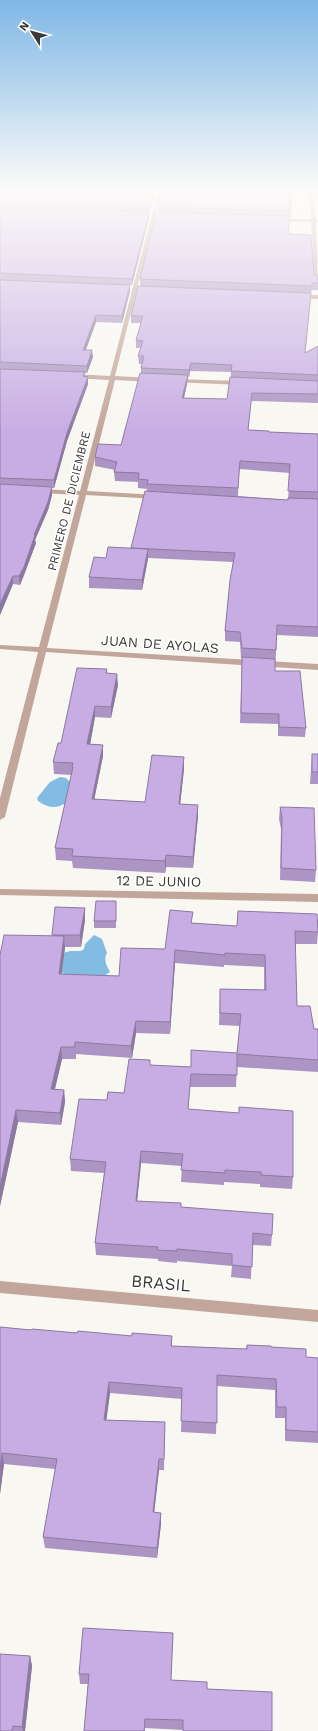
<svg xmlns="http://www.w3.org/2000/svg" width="318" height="1731" font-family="'Work Sans',sans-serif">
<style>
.water{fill:#83bce3}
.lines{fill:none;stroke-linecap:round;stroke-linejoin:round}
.minor{fill:#c3a69b;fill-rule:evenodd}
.wall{fill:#ac95c4;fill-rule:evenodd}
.shaded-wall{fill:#8c79a0}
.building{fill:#c8ade4;stroke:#8c79a0}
.labels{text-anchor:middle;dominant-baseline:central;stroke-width:3;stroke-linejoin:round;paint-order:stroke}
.far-street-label{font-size:12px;fill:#3a3937;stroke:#fff}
.street-label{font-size:14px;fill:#3a3937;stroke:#fff}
.near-street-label{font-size:17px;fill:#3a3937;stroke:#fff}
</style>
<rect width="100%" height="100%" fill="#f9f7f1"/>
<path class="water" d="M60 777 66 778 72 784 69 801C57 809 50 809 38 801L37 798 50 782Z
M94 935 102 939 107 953C103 960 107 966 110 972L101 978 67 976 61 972 60 954 70 951H81L84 949 85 944Z"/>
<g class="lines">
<path class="minor" d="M158 190H162L115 376 152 378 155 380 152 382 115 380 87 491 158 495 161 497 158 499 86 495 47 648 318 664V670L46 652 5 817 0 820V798L38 652 0 649V645L39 647 79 495 40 493 37 491 40 489 80 491 109 380 74 378 71 376 74 374 110 376Z
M309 190H313L316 220H318V222H316L318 283 315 281 311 222 276 221 274 220 276 219H311Z
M296 295H318V299L298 298 295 296Z
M174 379 242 381 245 383 242 385 172 382V380Z
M0 889 318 894V902L0 895Z
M0 1281 318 1310V1322L0 1293Z"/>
</g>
<path class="wall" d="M0 190H156L150 212H149V218L132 285H130V291L122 323 96 322 86 350 93 357 87 373H85V376L88 384 67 441 54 488H52V495L48 510 35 540 36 543 24 575 20 585 13 584 0 615Z
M293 190 288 234 314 274 318 277V290H312L311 293 305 353 318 346V403L251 401 248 430 269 432 318 434V637L277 635 275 671 306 728 305 737 278 736V724L240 723 242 658H241L240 642 225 641V631L233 562 148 558 142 590 89 588V577L106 558 131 548 147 491V489L138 488V482L115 481 114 472 115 470 95 466V457L121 445 141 373V368L142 364H139L138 356 141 348H136V340L141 323H131V316L140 286V279L158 212V207ZM190 371 231 372V377L227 399 184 398 187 384 188 377H189ZM239 469 290 473 288 500 238 496Z
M107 669V673L118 685 111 718 95 717 90 744 103 745V756L94 799 145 802 184 757V769L180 804 198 805V816L193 868 166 867 165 873 73 868 72 861 56 860 55 848 72 775 54 774 53 762 61 743Z
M312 754H318V784H310Z
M280 807 316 870 315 882 280 880 281 829 279 819Z
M116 901V928H94V921Z
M85 908V920L81 947H65L61 974 119 976 165 949 192 923 318 932 317 944H295L297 1006 314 1029H318V1072L237 1067 236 1087H190L188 1109 293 1177 292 1189 260 1187V1184L224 1182V1185L181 1182 182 1166 141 1163 137 1201 181 1207 272 1235 271 1246 252 1245 251 1279 231 1277 232 1266 177 1261V1263L158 1261V1259L96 1255 95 1243 104 1173 71 1171 70 1159 107 1100 124 1093 150 1060V1065L191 1067 237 1053 240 1026 219 1025 220 989 264 990V967L224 965V967L175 963 170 1034 136 1033 132 1058 76 1054V1059H62L55 1089 64 1090 65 1102 61 1125 18 1122 0 1206V955L52 936Z
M0 1327 31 1330 132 1336H172V1346L246 1349 247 1345 271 1347 306 1357 318 1358V1443L285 1441V1418H275V1390L217 1386 216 1434 181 1432 182 1399 110 1393 106 1420 165 1422 164 1470H159L154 1513H161V1524L157 1558 45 1548 43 1537 55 1469 4 1464 0 1494Z
M173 1633 171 1680 207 1689 183 1730 145 1728V1731H84L88 1684H80L79 1674Z
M30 1656 32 1666 25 1731H0Z"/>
<path class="shaded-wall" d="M155 190H156L150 212V206Z
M149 212V218L132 285V279Z
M130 285V291L122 323V316Z
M96 315V322L83 357V350Z
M92 350 93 357 87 373V366Z
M191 363 190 371 189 377V370Z
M188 375 187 384 182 406V398Z
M88 377V384L67 441 54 488V480L67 433Z
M52 487V495L48 510 35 540 36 543 24 575 20 585 19 576 34 535Z
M148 549V559L142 590V580Z
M13 576V584L0 615V604Z
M117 674 118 685 111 718V707Z
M95 706V717L88 756 87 744Z
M103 745V756L92 811V799Z
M184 757V769L179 815V804Z
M198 805V816L193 868V857Z
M166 855V867L165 873V861Z
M85 908V920L81 947 80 935Z
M64 936 65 948 60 986 59 974Z
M175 950V963L170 1034V1022Z
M136 1021V1033L132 1058 131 1046Z
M61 1047 62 1059 52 1101 51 1089Z
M64 1090 65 1102 61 1125 60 1113Z
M16 1110 18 1122 0 1206V1187Z
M141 1151V1163L136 1213V1201Z
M109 1382 110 1393 105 1431 104 1420Z
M2 1453 4 1464 0 1494V1470Z
M159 1459V1470L153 1523V1512Z
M161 1513V1524L157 1558V1548Z
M30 1656 32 1666 25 1731H23L22 1727Z"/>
<path class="building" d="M0 190H155L150 206 0 203Z
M162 190H292L290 211 158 207Z
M0 207 149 212 132 279 0 273Z
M156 212 290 216 288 234 311 235 314 274 318 277V283H312V286L140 279Z
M0 280 130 285 122 316 96 315 83 350H92L87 366 0 362Z
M138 286 311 293 305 353 318 346V375L231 371 232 365 191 363 189 370 141 368 144 356H138L143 341 136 340 143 316H131Z
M0 369 85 372 83 376 88 377 67 433 54 480 0 478Z
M140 373 188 375 182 398 227 399 230 377 318 381V394L252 393 248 430 269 431V432L318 434V492L288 491 290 464 240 461 238 488 147 484 148 480 138 479 139 473 114 472 117 462 95 457 98 444 121 445Z
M0 484 52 487 48 502 34 535H35L24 567 19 576H13L0 604Z
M145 491 288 500V498L318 499V627L277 625 276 650 242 648 240 632 225 631 230 580 235 553 131 548Z
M108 547 148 549 142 580 89 577 94 557 106 558Z
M242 657 275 659V671H300L306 728 279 727V714L241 713Z
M77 668 107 669 106 673 117 674 111 707 95 706 87 744 103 745 92 799 145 802 152 755 184 757 179 804 198 805 193 857 166 855 165 861 72 856 73 849 55 848 73 767H72L73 763 53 762 58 743H61Z
M312 754H318V772H312Z
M280 807 314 808 316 870 281 868 282 817Z
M96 901H116V921H94Z
M55 907 85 908 80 935H52Z
M170 910 193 912 191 923 237 926 238 911 317 914 318 932 295 931 297 1006H310L314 1029H318V1060L237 1054V1075L191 1074 188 1109 239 1113V1107L293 1111V1177L261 1175V1172L225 1170V1173L181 1170 183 1154 141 1151 136 1201 181 1203V1207L273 1214 272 1235 253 1233 252 1267 232 1265V1254L177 1249V1251L157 1250 158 1247 95 1243 106 1162 70 1159 79 1099 107 1100 108 1092 124 1093 129 1059 150 1060V1065L191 1067V1050L237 1053 241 1014 220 1013V989L266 990 265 955 225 953V955L175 950 170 1022 136 1021 131 1046 75 1042V1047H61L51 1089 64 1090 60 1113 16 1110 0 1187V955L4 935 64 936 59 974 119 976 121 948 165 949Z
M0 1327 31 1330 32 1329 77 1333 78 1331 132 1336V1333L172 1336 171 1346 247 1349V1345L271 1346V1347L306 1349V1357L318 1358V1432L286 1430V1407H277L276 1379 217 1375V1423L181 1421 182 1388 109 1382 104 1420 165 1422 164 1459H159L153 1512 161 1513 157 1548 43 1537 57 1459 2 1453 0 1470Z
M83 1628 173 1633 171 1680 207 1682V1689L272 1692V1731H183V1720L145 1719 144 1731H84L89 1674H79Z
M0 1654 30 1656 22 1727 13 1726 12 1731H0Z"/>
<linearGradient id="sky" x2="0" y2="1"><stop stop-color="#7fb7e6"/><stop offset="0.44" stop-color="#fcfbf9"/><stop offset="1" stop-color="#fcfbf9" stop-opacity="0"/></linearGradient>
<rect width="318" height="433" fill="url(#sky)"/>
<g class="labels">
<g class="far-street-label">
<text transform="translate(69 501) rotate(-76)">PRIMERO DE DICIEMBRE</text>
</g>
<g class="street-label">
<text transform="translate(160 644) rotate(4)">JUAN DE AYOLAS</text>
<text transform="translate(159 881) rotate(1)">12 DE JUNIO</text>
</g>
<g class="near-street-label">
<text transform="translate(161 1283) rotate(5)">BRASIL</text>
</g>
</g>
<g transform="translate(32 32) rotate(306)" stroke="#ffffff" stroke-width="3" paint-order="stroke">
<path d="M0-3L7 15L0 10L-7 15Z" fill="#3a3937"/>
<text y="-6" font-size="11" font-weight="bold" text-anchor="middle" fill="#3a3937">N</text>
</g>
</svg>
